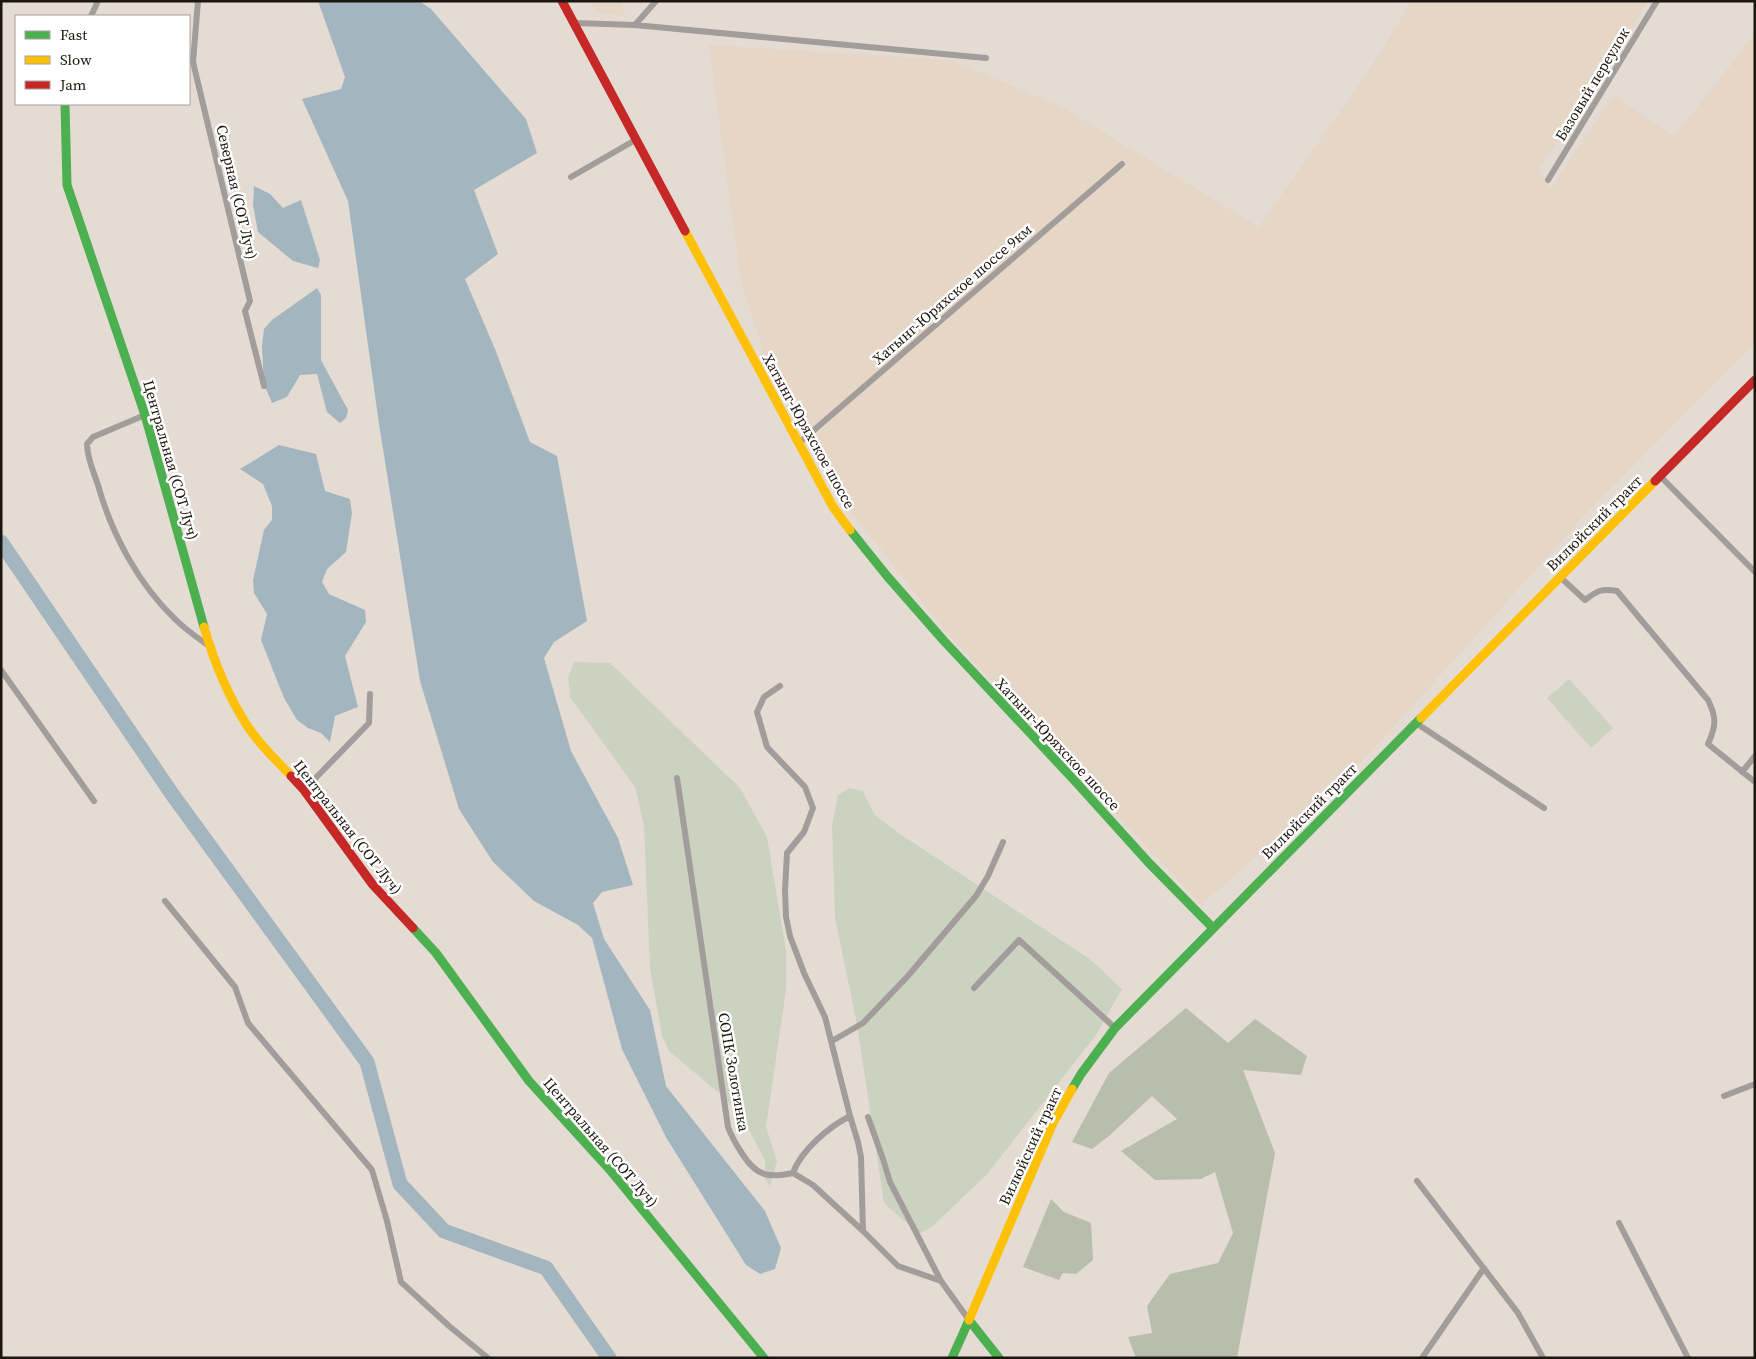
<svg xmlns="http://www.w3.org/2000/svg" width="1756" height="1359" font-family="'Source Serif 4',serif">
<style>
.built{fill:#e5d6c6}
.green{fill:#ccd2c0}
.forest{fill:#b8beab}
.water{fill:#a3b6c0}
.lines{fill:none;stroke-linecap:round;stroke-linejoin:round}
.river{stroke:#a3b6c0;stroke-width:15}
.street{stroke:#a29d9a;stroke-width:6}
.fast{stroke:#4caf50;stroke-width:9}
.slow{stroke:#ffc107;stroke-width:9}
.jam{stroke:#c62828;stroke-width:9}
.labels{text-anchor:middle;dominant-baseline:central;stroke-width:5;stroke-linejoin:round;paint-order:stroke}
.street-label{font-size:15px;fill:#1b1610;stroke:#fff}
</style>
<rect width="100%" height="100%" fill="#e4dbd3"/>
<path class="built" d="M590 1H622L624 16 596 12Z
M1412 1H1649L1539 170 1550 189 1614 95 1674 136 1741 52 1755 32V343L1583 517 1363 761 1201 905 946 632 847 506 769 368 741 282 709 45 951 60 1062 107 1259 227 1367 73Z"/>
<path class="green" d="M574 662 610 663 740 788 767 837 786 951V990L766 1127 777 1161 770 1186 765 1179V1161L745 1122 725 1098 669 1051 662 1036 650 968 644 825 635 787 570 697 568 678Z
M1569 679 1613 728 1591 748 1547 698Z
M849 788 863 791 874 814 894 830 1091 960 1122 989 1096 1035 988 1173 932 1227 919 1234 884 1203 857 1024 835 918 832 826 838 795Z"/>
<path class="forest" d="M1186 1008 1228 1043 1255 1019 1307 1056 1301 1075 1243 1070 1275 1153 1237 1358H1136L1128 1337 1152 1333 1147 1306 1170 1274 1218 1263 1233 1233 1215 1172 1201 1179 1155 1180 1121 1151 1177 1119 1152 1096 1109 1136 1092 1149 1072 1142 1109 1073Z
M1051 1199 1064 1212 1091 1223 1093 1260 1076 1274 1063 1273 1059 1280 1023 1267Z"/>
<path class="water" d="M318 1H419L431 9 526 119 537 153 474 190 498 254 465 279 495 349 530 442 557 456 587 621 554 642 544 658 571 751 618 838 633 885 602 892 593 903 604 939 650 1010 666 1086 765 1211 781 1248 775 1269 760 1274 746 1265 667 1139 622 1049 592 938 578 925 534 901 493 862 459 809 420 681 379 424 348 201 302 99 341 89 345 77Z
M254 186 270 194 283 208 301 200 320 260 318 268 293 261 258 232 253 205Z
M317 288 321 295V360L348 410 346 418 340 423 327 412 317 374 300 375 287 397 272 403 264 384 262 346 264 329 272 320Z
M279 445 316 454 325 491 350 499 352 513 346 552 327 569 322 582 329 594 365 610 366 622 345 656 358 707 335 716 330 742 321 733 308 728 297 720 284 698 261 640 267 614 254 593 253 580 264 530 272 520V506L263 484 240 469Z"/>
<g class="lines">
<path class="river" d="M1 542 172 794 367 1062 400 1184 444 1231 546 1268 609 1358"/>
<path class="street" d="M198 1 193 62 250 301 245 311 264 386
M91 16 98 1
M575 23 635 25 986 58
M635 25 656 1
M571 177 637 139
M1548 180 1657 1
M145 415 93 437 87 444C87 458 94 473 98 485 112 535 139 585 176 620 186 630 198 638 209 646
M799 443 1122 164
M1660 476 1755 572
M1560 577 1585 600C1597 591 1601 588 1617 591L1708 700C1717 718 1716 726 1708 744L1755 782
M1 670 94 801
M780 686 764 697 757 712 767 747 805 787 813 808 804 832 787 853 785 890 786 917 790 936 804 973 825 1017 850 1116 858 1142 861 1157 863 1231
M1416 723 1544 808
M1742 772 1755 756
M677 778 728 1127C732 1138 737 1146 743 1155 757 1177 770 1178 793 1173L813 1185 863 1231 898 1266 941 1281
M304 790 369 723 370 694
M165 901 235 987 248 1023 372 1170 387 1221 401 1282 449 1326 488 1358
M974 988 1019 940 1115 1028
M832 1041 863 1023 907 977 976 896 988 876 1003 842
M1724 1096 1755 1084
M868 1117 883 1159 890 1182 941 1281 969 1320
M793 1173C801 1150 829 1127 850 1116
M1417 1181 1518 1313 1543 1358
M1619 1223 1688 1358
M1422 1358 1484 1268"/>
<path class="fast" d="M65 104 67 185 145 415 204 627
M850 530 887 576 944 641 1074 780 1149 863 1213 928
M413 928 436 953 529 1081 610 1170 764 1358
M1072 1089 1081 1074 1115 1028 1421 718
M969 1320 999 1358
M952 1358 969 1320"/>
<path class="slow" d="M685 231 833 507 850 530
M204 627C214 662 228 696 248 727 260 745 276 760 291 776
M1421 718 1655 481
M969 1320 1053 1123 1072 1089"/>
<path class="jam" d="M562 1 685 231
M1655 481 1755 380
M291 776 304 790 373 885 413 928"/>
</g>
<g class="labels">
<g class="street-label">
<text transform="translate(1592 84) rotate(-59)">Базовый переулок</text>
<text transform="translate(237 192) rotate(77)">Северная (СОТ Луч)</text>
<text transform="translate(952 294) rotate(-41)">Хатынг-Юряхское шоссе 9км</text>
<text transform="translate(809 431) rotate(61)">Хатынг-Юряхское шоссе</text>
<text transform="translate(171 460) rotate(74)">Центральная (СОТ Луч)</text>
<text transform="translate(1594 523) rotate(-45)">Вилюйский тракт</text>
<text transform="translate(1058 744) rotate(47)">Хатынг-Юряхское шоссе</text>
<text transform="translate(1309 811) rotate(-45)">Вилюйский тракт</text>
<text transform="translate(348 827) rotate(52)">Центральная (СОТ Луч)</text>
<text transform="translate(734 1072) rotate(80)">СОПК Золотинка</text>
<text transform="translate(601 1142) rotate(49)">Центральная (СОТ Луч)</text>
<text transform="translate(1030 1146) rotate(-65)">Вилюйский тракт</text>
</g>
</g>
<rect width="1756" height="1359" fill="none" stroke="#1b1610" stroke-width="5"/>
<rect x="15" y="15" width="175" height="90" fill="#ffffff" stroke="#a4a29f"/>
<rect x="25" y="31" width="25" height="8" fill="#4caf50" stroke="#a4a29f"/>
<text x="60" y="40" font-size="15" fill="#1b1610">Fast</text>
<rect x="25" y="56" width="25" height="8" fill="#ffc107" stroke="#a4a29f"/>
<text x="60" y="65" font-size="15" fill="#1b1610">Slow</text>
<rect x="25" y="81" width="25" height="8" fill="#c62828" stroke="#a4a29f"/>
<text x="60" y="90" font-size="15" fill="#1b1610">Jam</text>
</svg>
